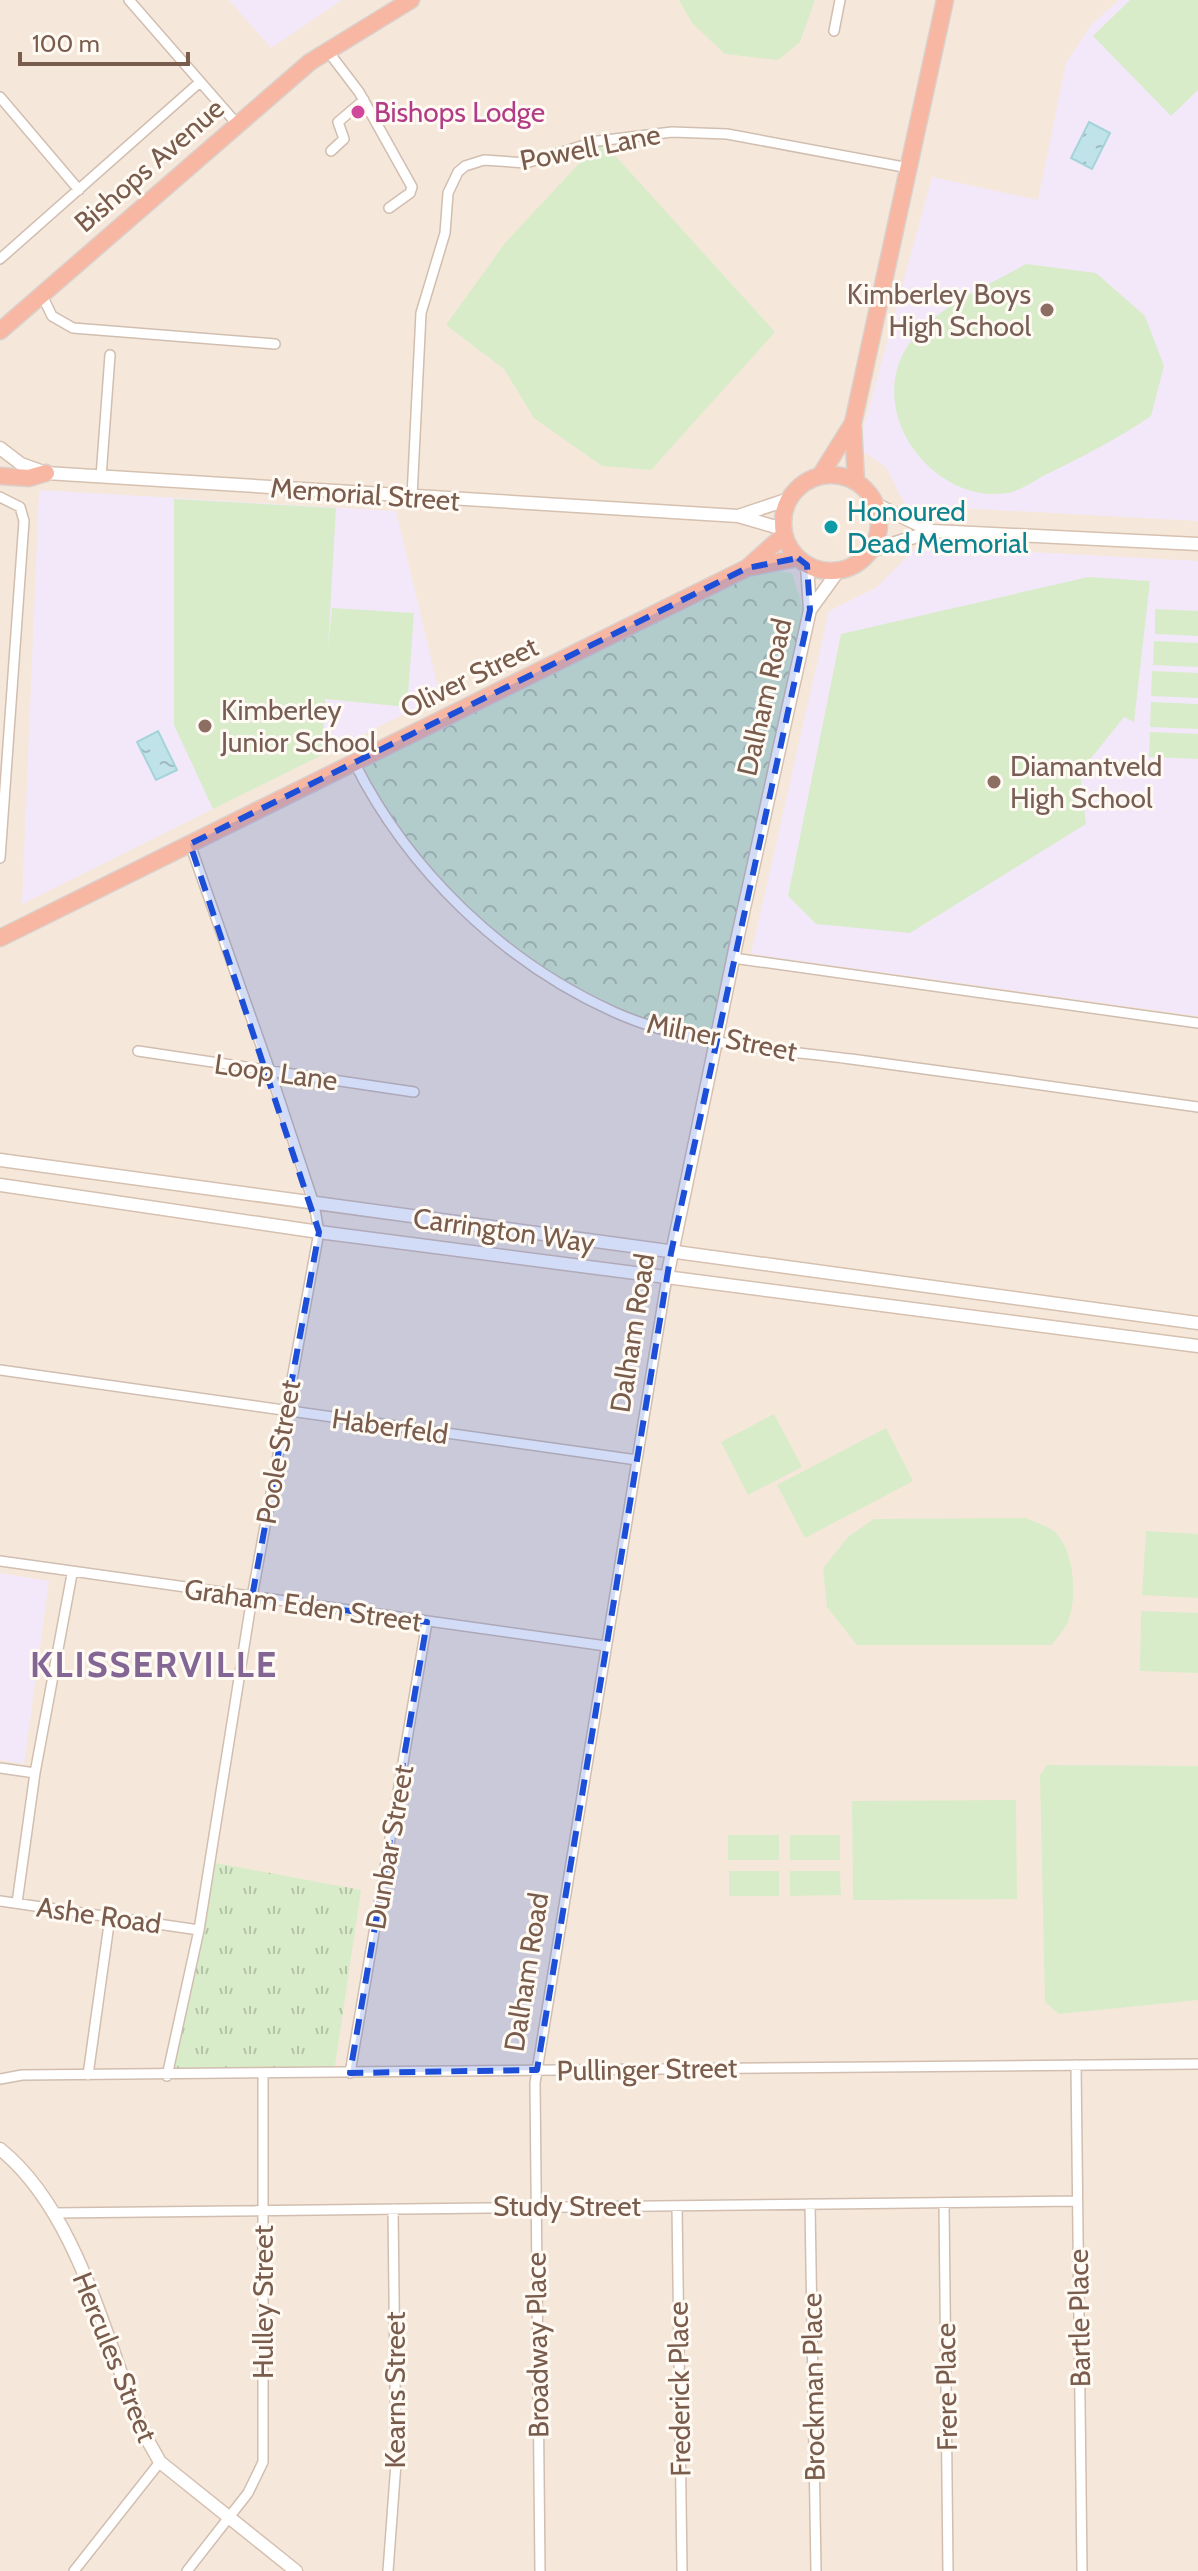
<svg xmlns="http://www.w3.org/2000/svg" width="1198" height="2571" font-family="Cabin,sans-serif">
<style>
.residential{fill:#f5e8da}
.education{fill:#f3e8fa}
.grass{fill:url(#grass-tufts)}
.park{fill:url(#park-crowns)}
.garden{fill:#d8ecc9}
.water{fill:url(#water-ripples);stroke:#a5d3da;stroke-width:2}
.lines{fill:none;stroke-linecap:round;stroke-linejoin:round}
.street-casing{stroke:#d1beb0;stroke-width:12}
.secondary-casing{stroke:#d6c0b0;stroke-width:15}
.highway-casing{stroke:#dad1cd;stroke-width:19}
.street{stroke:#fff;stroke-width:9}
.secondary{stroke:#fff;stroke-width:12}
.highway{stroke:#f7b7a3;stroke-width:16}
.marked{fill:#1d4ed8;fill-opacity:0.2;stroke:#1d4ed8;stroke-width:6;stroke-dasharray:16 10;stroke-linejoin:round}
.hotel-dot{fill:#d1479c;stroke:#fffaf3;stroke-width:3}
.education-dot{fill:#8d6e63;stroke:#fffaf3;stroke-width:3}
.culture-dot{fill:#0f9aa8;stroke:#fffaf3;stroke-width:3}
.labels{text-anchor:middle;dominant-baseline:central;stroke-width:6;stroke-linejoin:round;paint-order:stroke}
.hotel-label{font-size:28px;fill:#b23c85;stroke:#fffaf3;text-anchor:start}
.street-label{font-size:28px;fill:#7a5c4d;stroke:#fffaf3}
.education-label{font-size:28px;fill:#785e54;stroke:#fffaf3;text-anchor:start}
.culture-label{font-size:28px;fill:#0d838f;stroke:#fffaf3;text-anchor:start}
.district-label{font-size:36px;font-weight:bold;letter-spacing:2px;fill:#846695;stroke:#fffaf3}
</style>
<defs>
<pattern id="grass-tufts" width="24" height="20" patternUnits="userSpaceOnUse" patternTransform="scale(2)"><rect width="24" height="20" fill="#d8ecc9"/><path d="M3 7l-1-3M5 7V3M7 7l1-3M15 17l-1-3M17 17v-4M19 17l1-3" fill="none" stroke="#b4c2a5"/></pattern>
<pattern id="park-crowns" width="20" height="18" patternUnits="userSpaceOnUse" patternTransform="scale(2)"><rect width="20" height="18" fill="#d8ecc9"/><path d="M2 6a3 3 0 1 1 6 0M12 15a3 3 0 1 1 6 0" fill="none" stroke="#b4c2a5"/></pattern>
<pattern id="water-ripples" width="26" height="14" patternUnits="userSpaceOnUse" patternTransform="scale(2)"><rect width="26" height="14" fill="#bfe3e8"/><path d="M2 4q2-2 4 0t4 0M15 11q2-2 4 0t4 0" fill="none" stroke="#a0bbbe"/></pattern>
</defs>
<rect width="100%" height="100%" fill="#fdf6ec"/>
<path class="residential" d="M0 0H1198V2571H0Z"/>
<path class="education" d="M229 0H342L271 48Z
M1119 0H1198V521L905 505 886 467 858 448 932 177 1038 200 1066 63 1091 25Z
M39 490 396 511 440 696 22 904Z
M918 546 1198 561V1016L751 954 829 611 877 587Z
M0 1573 49 1581 24 1764 0 1760Z"/>
<path class="grass" d="M205 1861 361 1890 335 2066 173 2069Z"/>
<path class="park" d="M758 568 792 573 804 611 715 1040 659 1028 570 990 482 928 409 845 359 770Z"/>
<path class="garden" d="M679 0H815L800 42 778 60 725 54 692 23Z
M1130 0H1198V90L1171 116 1093 36Z
M601 140 775 332 651 470 602 466 534 418 504 369 446 325 505 243Z
M1026 264 1096 273 1145 316 1164 366 1151 416C1117 439 1082 457 1045 475 1034 481 1020 491 1007 493 933 504 865 413 907 347 932 308 986 287 1026 264Z
M174 499 336 508 328 647 332 608 414 613 407 707 325 699 322 755 213 809 174 725Z
M1088 577 1150 581 1134 722 1124 717 1080 772 1086 824 910 933 816 924 788 896 841 634Z
M1155 609 1198 611V636L1155 634Z
M1154 641 1198 643V667L1153 665Z
M1152 671 1198 673V698L1151 696Z
M1151 702 1198 704V729L1150 727Z
M1150 732 1198 734V759L1149 757Z
M774 1414 802 1467 748 1495 721 1442Z
M886 1428 913 1481 805 1538 777 1485Z
M1026 1518C1034 1522 1048 1526 1055 1532 1075 1552 1078 1599 1067 1624 1063 1631 1056 1638 1052 1645H857L827 1607 823 1568 849 1536 874 1519Z
M1146 1531 1198 1534V1598L1142 1595Z
M1141 1611 1198 1613V1673L1140 1671Z
M1047 1765 1198 1766V2000L1059 2014 1045 2002 1040 1775Z
M1016 1800 1017 1899 853 1900 852 1801Z
M728 1835H779V1860H728Z
M790 1835H840V1860H790Z
M729 1871H779V1896H729Z
M790 1871H840L841 1895 790 1896Z"/>
<path class="water" d="M1089 122 1110 133 1092 169 1071 158Z
M158 731 177 770 156 780 137 742Z"/>
<g class="lines">
<defs>
<path id="street" d="M129 0 237 124
M834 31 840 0
M327 50 359 92 412 187 410 193 389 208
M0 97 79 190
M331 151 344 139 338 122 364 100
M0 259 200 82
M41 293 52 316 73 328 275 344
M101 477 110 355
M0 497 20 507 24 521 0 858
M412 497 421 313 445 233 448 193 458 172 465 166 484 160 526 163 598 141 672 132 727 134 909 168
M354 762C408 870 503 962 614 1012 687 1045 773 1049 851 1059 967 1075 1082 1090 1198 1107
M733 958 1198 1023
M138 1051 414 1092
M0 1370 637 1460
M0 1561 606 1646
M0 1768 35 1773
M0 1901 199 1930
M17 1903 35 1773 72 1574
M1076 2065 1082 2571
M350 2073 427 1622
M88 2075 110 1917
M167 2076 199 1930 252 1597 319 1232 314 1204 270 1071 190 844
M0 2079 22 2075 1198 2064
M810 2204 816 2571
M944 2204 948 2571
M677 2206 682 2571
M56 2213 1077 2201
M74 2571 160 2462
M187 2571 248 2493 263 2462V2075
M388 2571 396 2463 393 2209
M540 2571 535 2083 667 1277"/>
<path id="secondary" d="M0 448 21 464 46 473 738 516 783 529
M875 504 930 530
M738 516 789 499
M870 551 933 531 1198 544
M810 610 839 570
M0 1160 1198 1323
M0 1185 319 1232 1198 1346
M667 1277 737 940 810 610 807 565
M0 2149C78 2212 105 2340 143 2432L160 2462 296 2571"/>
<path id="highway" d="M0 331 310 62 411 0
M853 425 856 482
M783 523a48 48 0 1 1 96 0a48 48 0 1 1-96 0Z
M0 476 29 478 46 473
M820 476 853 423 945 0
M748 567 784 535
M0 938 747 568 798 558"/>
</defs>
<use href="#street" class="street-casing"/>
<use href="#secondary" class="secondary-casing"/>
<use href="#highway" class="highway-casing"/>
<use href="#street" class="street"/>
<use href="#secondary" class="secondary"/>
<use href="#highway" class="highway"/>
</g>
<path class="marked" d="M798 558 807 565 810 610 671 1253 537 2070 350 2073 427 1622 252 1597 319 1232 190 844 747 568Z"/>
<circle class="hotel-dot" cx="358" cy="112" r="8"/>
<g class="education-dot">
<circle cx="1047" cy="310" r="8"/>
<circle cx="205" cy="726" r="8"/>
<circle cx="994" cy="782" r="8"/>
</g>
<circle class="culture-dot" cx="831" cy="527" r="8"/>
<g class="labels">
<g class="hotel-label">
<text x="374" y="112">Bishops Lodge</text>
</g>
<g class="street-label">
<text transform="translate(590 147) rotate(-11)">Powell Lane</text>
<text transform="translate(149 165) rotate(-41)">Bishops Avenue</text>
<text transform="translate(365 494) rotate(4)">Memorial Street</text>
<text transform="translate(469 677) rotate(-26)">Oliver Street</text>
<text transform="translate(764 697) rotate(-77)">Dalham Road</text>
<text transform="translate(722 1037) rotate(11)">Milner Street</text>
<text transform="translate(276 1072) rotate(8)">Loop Lane</text>
<text transform="translate(504 1230) rotate(8)">Carrington Way</text>
<text transform="translate(632 1333) rotate(-81)">Dalham Road</text>
<text transform="translate(390 1426) rotate(8)">Haberfeld</text>
<text transform="translate(278 1452) rotate(-80)">Poole Street</text>
<text transform="translate(303 1605) rotate(8)">Graham Eden Street</text>
<text transform="translate(389 1847) rotate(-80)">Dunbar Street</text>
<text transform="translate(99 1915) rotate(8)">Ashe Road</text>
<text transform="translate(526 1972) rotate(-81)">Dalham Road</text>
<text transform="translate(647 2069) rotate(-1)">Pullinger Street</text>
<text x="567" y="2206">Study Street</text>
<text transform="translate(263 2302) rotate(-90)">Hulley Street</text>
<text transform="translate(1079 2318) rotate(-91)">Bartle Place</text>
<text transform="translate(537 2345) rotate(-91)">Broadway Place</text>
<text transform="translate(115 2357) rotate(68)">Hercules Street</text>
<text transform="translate(813 2387) rotate(-91)">Brockman Place</text>
<text transform="translate(946 2387) rotate(-91)">Frere Place</text>
<text transform="translate(679 2389) rotate(-91)">Frederick Place</text>
<text transform="translate(395 2390) rotate(-90)">Kearns Street</text>
</g>
<g class="education-label">
<text x="1031" y="294" text-anchor="end">Kimberley Boys<tspan x="1031" dy="32">High School</tspan></text>
<text x="221" y="710">Kimberley<tspan x="221" dy="32">Junior School</tspan></text>
<text x="1010" y="766">Diamantveld<tspan x="1010" dy="32">High School</tspan></text>
</g>
<g class="culture-label">
<text x="847" y="511">Honoured<tspan x="847" dy="32">Dead Memorial</tspan></text>
</g>
<g class="district-label">
<text x="154" y="1664">KLISSERVILLE</text>
</g>
</g>
<path d="M20 52v12h168v-12" fill="none" stroke="#7a5c4d" stroke-width="4"/>
<text x="32" y="52" font-size="24" fill="#7a5c4d" stroke="#fffaf3" stroke-width="6" paint-order="stroke">100 m</text>
</svg>
